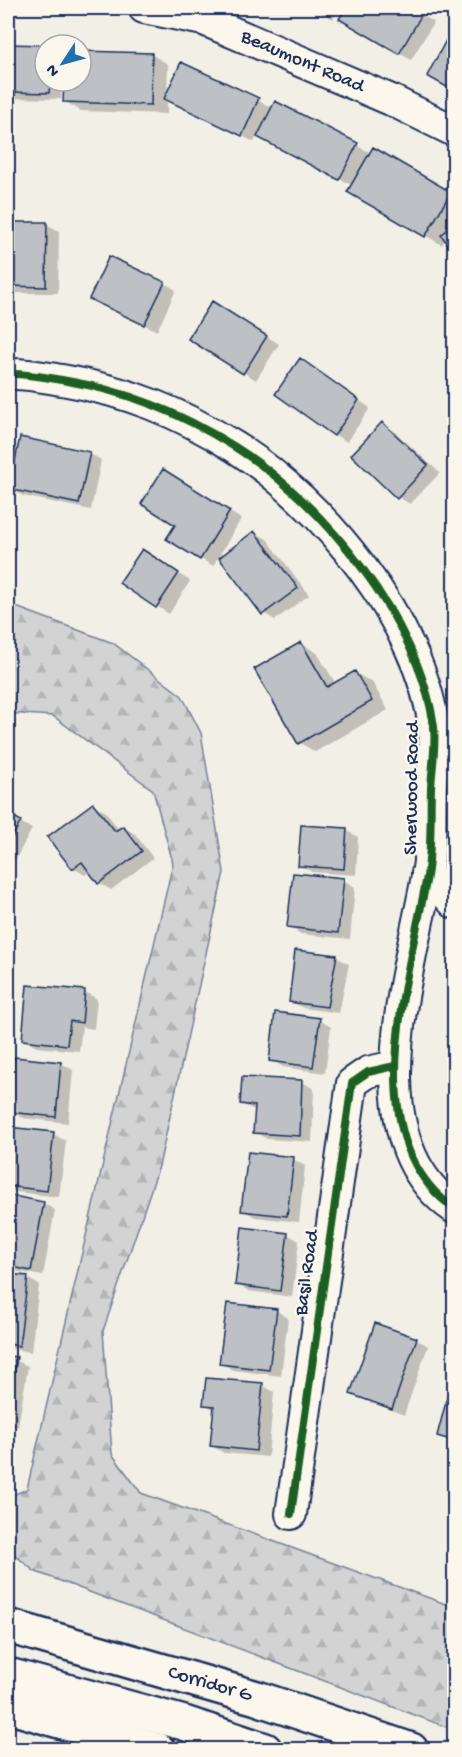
<svg xmlns="http://www.w3.org/2000/svg" width="462" height="1757" font-family="'Gochi Hand',sans-serif">
<style>
.forest{fill:url(#forest-firs);stroke:#768198;stroke-width:1.5}
.shadow{fill:#0003}
.building{fill:#bdc0c4;stroke:#1b2f5e;stroke-width:1.5}
.lines{fill:none;stroke-linecap:round;stroke-linejoin:round}
.minor-casing{stroke:#1b2f5e;stroke-width:34}
.trunk-casing{stroke:#1b2f5e;stroke-width:38}
.minor{stroke:#fbf7ec;stroke-width:30}
.trunk{stroke:#fbf7ec;stroke-width:33}
.cycleway-casing{stroke:#fbf7ec;stroke-width:11}
.cycleway{stroke:#1b5e20;stroke-width:8}
.labels{text-anchor:middle;dominant-baseline:central;stroke-width:5;stroke-linejoin:round;paint-order:stroke}
.street-label{font-size:20px;fill:#1b2f5e;stroke:#fbf7ec}
</style>
<defs>
<pattern id="forest-firs" width="22" height="20" patternUnits="userSpaceOnUse" patternTransform="scale(1.5)"><rect width="22" height="20" fill="#d2d3d2"/><path d="M5 1l3.5 6h-7zM16 11l3.5 6h-7z" fill="#b4b5b7"/></pattern>
</defs>
<rect width="100%" height="100%" fill="#f2efe6"/>
<filter id="ink" filterUnits="userSpaceOnUse"><feTurbulence type="fractalNoise" baseFrequency=".0167" numOctaves="2"/><feDisplacementMap in="SourceGraphic" scale="12" xChannelSelector="R" yChannelSelector="G"/><feConvolveMatrix kernelMatrix="1 2 1 2 8 2 1 2 1" color-interpolation-filters="sRGB"/></filter>
<g filter="url(#ink)">
<path class="forest" d="M8 604 113 643 182 696 201 733 224 872 159 1166 103 1331 112 1454 141 1493 454 1607V1730L34 1571 8 1549V1497L27 1489 173 863 153 790 53 716 8 713Z"/>
<path class="shadow" d="M313 8H339L333 19Z
M348 8H410L434 22 411 60 341 18Z
M453 31 454 32V90L429 75Z
M8 46 45 47V81H62L61 99 8 98Z
M81 52 152 55 168 64 167 95 182 63 273 108 276 103 371 153 373 149 454 196V223L452 228 454 226V250L445 239 442 245 349 191 352 185 257 136 254 142 167 99V114L81 111 64 101 65 81H81Z
M8 224H46L59 231 58 293H8Z
M164 283 176 290 157 331 91 298Z
M224 310 279 344 256 380 190 339Z
M312 367 370 408 347 442 335 435Z
M382 424 394 431 440 473 410 504 398 497Z
M89 453 101 460 91 510 23 496 11 489Z
M176 478 241 519 213 566 201 559 177 524Z
M254 532 267 539 309 595 275 620 263 613Z
M154 558 190 581 169 614 121 583Z
M301 643 317 653 336 684 355 673 372 682 388 710 315 752 299 742Z
M93 805 106 812 119 830 123 827 135 834 153 858 111 890 99 883 90 871 85 875 73 868Z
M8 815 32 829 8 873Z
M346 830 358 837 356 875 312 872 300 865Z
M343 880 355 887 350 939 301 934 289 927Z
M336 957 349 964 339 1013 303 1008 291 1001Z
M85 992 97 999 94 1029 82 1027 79 1051 36 1047 23 1039Z
M319 1020 331 1027 325 1073 283 1067 271 1060Z
M61 1063 73 1070 68 1123 23 1118 11 1111Z
M302 1082 314 1089 312 1142 267 1139 255 1132 256 1111 242 1104Z
M9 1129 53 1134 66 1141 59 1197 16 1192 8 1187Z
M293 1159 305 1166 299 1222 255 1217 243 1210Z
M8 1197 43 1203 55 1210 43 1276 8 1270Z
M287 1234 299 1241 292 1297 249 1291 237 1284Z
M8 1275 27 1278 39 1285 31 1352 8 1348Z
M276 1310 288 1318 281 1376 233 1370 221 1363Z
M416 1339 428 1346 404 1415 352 1394Z
M8 1357 28 1366 18 1427 8 1425Z
M454 1377V1443L439 1435Z
M262 1385 274 1392 268 1457 224 1453 212 1446 215 1410 205 1404Z"/>
<path class="building" d="M346 8H412L422 14 399 54 339 19Z
M452 29 454 30V91L427 76Z
M8 44 45 45V81H50L49 93 8 92Z
M81 51 152 53 151 105 63 102 64 81H81Z
M181 62 259 98 242 136 164 99Z
M275 101 358 143 339 180 257 137Z
M373 147 451 192 425 237 347 192Z
M8 222H47L46 287 8 286Z
M454 224V252L441 235Z
M109 256 165 282 144 325 89 299Z
M212 301 267 336 243 374 188 339Z
M300 358 359 400 334 436 275 394Z
M382 422 428 465 397 499 351 455Z
M20 437 90 452 79 504 9 489Z
M163 469 230 511 200 560 166 539 175 525 141 504Z
M254 531 298 588 262 615 219 558Z
M142 549 179 573 156 608 119 583Z
M301 642 327 687 355 671 372 701 298 744 254 669Z
M93 803 115 831 123 826 142 851 98 884 82 862 72 869 47 837Z
M8 813 21 821 8 845Z
M301 825 347 828 344 869 298 866Z
M293 873 344 878 338 933 287 927Z
M295 950 337 955 327 1007 289 1002Z
M27 985 85 990 82 1023 70 1021 67 1045 22 1040Z
M275 1012 320 1018 313 1067 269 1061Z
M14 1057 61 1062 56 1117 9 1112Z
M242 1077 302 1080 300 1136 253 1133 255 1106 240 1104Z
M8 1127 54 1132 47 1191 8 1186Z
M248 1152 294 1157 287 1216 241 1211Z
M8 1195 44 1202 31 1271 8 1266Z
M242 1227 288 1233 280 1291 235 1285Z
M8 1274 28 1276 19 1346 8 1344Z
M227 1303 277 1309 269 1370 219 1364Z
M375 1323 417 1338 392 1409 350 1394Z
M8 1356 17 1357 8 1409Z
M454 1371V1441L437 1436Z
M206 1378 263 1383 256 1451 210 1446 214 1406 203 1405Z"/>
<g class="lines">
<defs>
<g id="minor">
<path id="s1" d="M144 8 204 20 391 100 454 131"/>
<path d="M8 374C26 373 44 377 62 380 127 391 179 412 235 447 324 503 420 622 434 727 436 746 432 769 431 788 430 817 432 848 427 876 410 973 354 1139 454 1208"/>
<path d="M427 873 454 903"/>
<path d="M291 1514 352 1083 368 1072 395 1066"/>
</g>
<g id="trunk">
<path id="s2" d="M8 1626 257 1698 411 1750"/>
<path d="M8 1675 184 1723 265 1750"/>
<path d="M8 1706 158 1750"/>
</g>
</defs>
<use href="#minor" class="minor-casing"/>
<use href="#trunk" class="trunk-casing"/>
<use href="#minor" class="minor"/>
<use href="#trunk" class="trunk"/>
<defs>
<path id="cycleway" d="M8 374C26 373 44 377 62 380 127 391 179 412 235 447 324 503 420 622 434 727 436 746 432 769 431 788 430 817 432 848 427 876 410 973 354 1139 454 1208
M291 1514 352 1083 368 1072 395 1066"/>
</defs>
<use href="#cycleway" class="cycleway-casing"/>
<use href="#cycleway" class="cycleway"/>
</g>
</g>
<g class="labels">
<g class="street-label">
<text stroke="none"><textPath href="#s1" startOffset="168">Beaumont Road</textPath></text>
<text transform="translate(413 788) rotate(-89)">Sherwood Road</text>
<text transform="translate(308 1273) rotate(-82)">Basil Road</text>
<text stroke="none"><textPath href="#s2" startOffset="210">Corridor G</textPath></text>
</g>
</g>
<rect width="462" height="1757" fill="none" stroke="#fbf7ec" stroke-width="30"/>
<rect x="15" y="15" width="432" height="1727" fill="none" stroke="#1b2f5e" stroke-width="2" filter="url(#ink)"/>
<g transform="translate(63 63) rotate(234)"><circle r="28" fill="#fbf7ec" stroke="#a1a7b3" stroke-width="1.5"/>
<path d="M0-4.5L10 22L0 15L-10 22Z" fill="#1f6fb2"/>
<text y="-9" font-size="16" font-weight="bold" text-anchor="middle" fill="#1b2f5e">N</text>
</g>
</svg>
